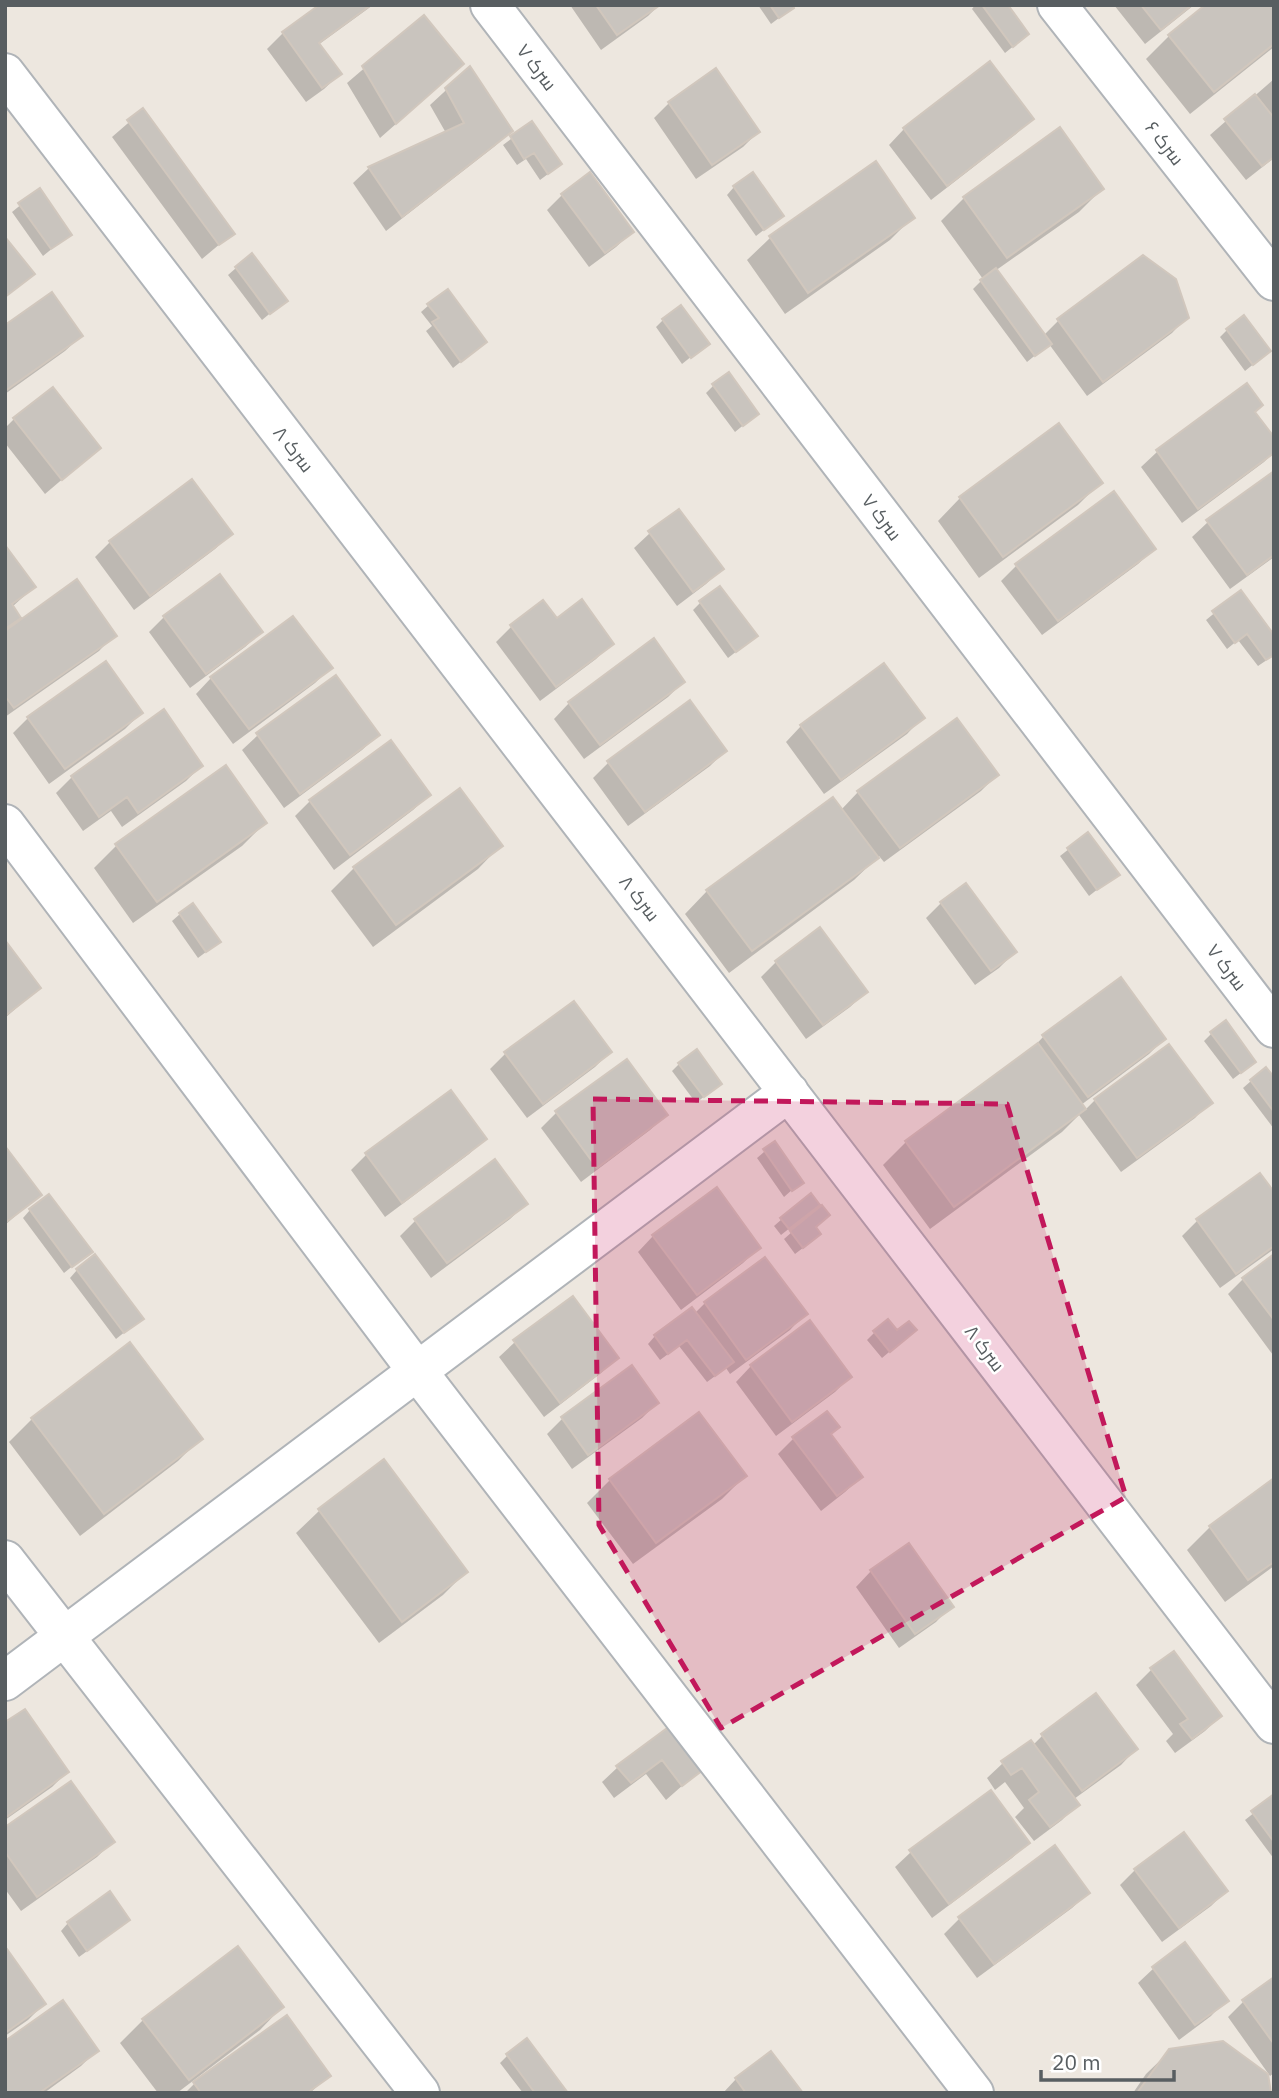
<svg xmlns="http://www.w3.org/2000/svg" width="1279" height="2098" font-family="'IBM Plex Sans',Cairo,sans-serif">
<style>
.shadow{fill:#0003}
.building{fill:#c9c4be;stroke:#d1c7bd;stroke-width:2}
.lines{fill:none;stroke-linecap:round;stroke-linejoin:round}
.minor-casing{stroke:#b0b4b8;stroke-width:42}
.minor{stroke:#fff;stroke-width:38}
.marked{fill:#c2185b;fill-opacity:0.2;stroke:#c2185b;stroke-width:5;stroke-dasharray:14 9;stroke-linejoin:round}
.labels{text-anchor:middle;dominant-baseline:central;stroke-width:5;stroke-linejoin:round;paint-order:stroke}
.street-label{font-size:19px;fill:#585e61;stroke:#fff}
</style>
<rect width="100%" height="100%" fill="#ede7df"/>
<path class="shadow" d="M322 5H373L318 45 340 74 324 89 306 102 267 49 283 33Z
M570 5H614L617 9 622 5H659L648 16 601 50Z
M758 5H790L792 8 771 24Z
M975 5H1005L1020 41 1005 53 972 9Z
M1114 5H1194L1145 44Z
M1274 5V47L1190 114 1146 59 1169 36Z
M424 17 447 79 380 138 347 83Z
M469 69 511 130 495 146 386 231 353 183 369 168 446 133 430 105Z
M1274 79V158L1246 180 1210 135Z
M669 103 758 132 743 147 696 179 654 118Z
M142 111 233 233 202 259 112 137Z
M1031 119 1016 134 931 200 889 145 904 129Z
M532 123 552 171 540 180 526 159 517 165 503 145Z
M875 164 913 217 890 240 785 314 747 260 770 238Z
M734 187 782 216 756 236 727 195Z
M1102 189 1079 212 995 271 1044 335 1058 321 1143 258 1187 317 1172 333 1087 396 1049 344 1027 362 973 289 983 279 941 221 964 198Z
M39 190 70 234 43 256 12 212Z
M562 195 632 232 616 247 589 267 547 210Z
M236 268 285 301 262 320 228 275Z
M429 305 485 342 453 368 426 331 432 326 421 312Z
M663 320 707 344 682 364 656 327Z
M5 327 81 336 65 351 5 394Z
M1227 330 1261 358 1245 371 1220 337Z
M1247 385 1253 412 1274 452 1264 462 1182 523 1141 467 1157 452Z
M713 386 757 414 735 432 706 393Z
M14 419 99 448 45 494 5 443V428Z
M1274 473V557L1230 589 1192 537 1208 522Z
M1101 482 1078 505 979 578 938 521 960 498Z
M650 533 721 569 706 584 677 606 634 548Z
M231 534 215 549 134 610 95 557 110 542Z
M5 548 34 587 12 607 21 621 114 635 99 651 5 717Z
M1154 549 1138 564 1042 635 1001 581 1016 566Z
M1240 592 1274 655 1258 666 1238 640 1227 649 1206 620Z
M700 603 756 636 728 658 693 610Z
M164 617 261 632 245 647 190 688 149 632Z
M293 618 330 668 315 683 233 744 196 694 211 678Z
M556 621 612 643 596 659 540 701 496 642 511 627Z
M683 682 668 697 584 759 554 719 569 703Z
M163 712 201 766 186 781 122 827 111 811 83 831 56 793 72 777Z
M141 713 125 729 49 784 13 733 28 718Z
M922 718 907 734 824 794 786 742 801 726Z
M258 735H378L362 750 284 808 242 750Z
M725 751 710 766 628 826 593 778 608 763Z
M997 775 981 791 884 862 879 856 854 880 729 973 685 914 707 891 841 810 858 792Z
M459 790 500 846 478 869 373 947 331 891 354 868Z
M429 795 413 810 334 870 295 816 310 801Z
M265 823 242 846 133 923 94 868 117 845Z
M1088 834 1117 874 1089 896 1060 856Z
M941 903 1015 952 999 968 975 985 926 918Z
M180 914 219 942 198 958 172 921Z
M5 943 39 988 5 1018Z
M776 962 866 992 850 1007 806 1039 761 977Z
M1121 979 1164 1039 1149 1054 1081 1105 1085 1110 1095 1100 1169 1047 1210 1102 1195 1118 1121 1172 1079 1115 1062 1132 930 1229 883 1165 906 1142 1028 1053 1043 1037Z
M573 1003 610 1052 595 1067 527 1118 490 1069 505 1054Z
M1211 1034 1246 1069 1233 1079 1204 1041Z
M679 1064 720 1084 696 1103 672 1071Z
M1274 1080V1129L1243 1088 1251 1081Z
M556 1113 666 1115 650 1130 581 1182 541 1128Z
M485 1139 469 1154 385 1217 351 1170 366 1155Z
M5 1149 39 1195 5 1225Z
M765 1151 801 1182 784 1197 757 1158Z
M1259 1175 1274 1195V1249L1220 1288 1182 1236 1197 1221Z
M716 1190 759 1247 743 1263 681 1310 638 1252 653 1236Z
M526 1204 510 1219 431 1278 400 1236 415 1221Z
M30 1210 90 1252 64 1273 23 1218Z
M810 1212 781 1235 774 1226 782 1219Z
M814 1227 812 1241 795 1254 784 1239 792 1232Z
M1274 1257V1355H1273L1228 1294 1243 1279Z
M77 1270 141 1319 116 1339 70 1278Z
M705 1303 805 1314 790 1330 730 1374 726 1368 707 1382 679 1346 660 1360 648 1344 655 1336 695 1313Z
M875 1332 897 1333 907 1337 882 1358 867 1340Z
M515 1342 617 1358 601 1373 544 1417 499 1357Z
M130 1345 201 1438 178 1461 80 1536 9 1442 32 1419Z
M751 1366 850 1377 835 1392 776 1436 736 1382Z
M657 1403 642 1418 572 1469 547 1434 562 1419Z
M699 1414 745 1476 722 1499 633 1564 587 1503 610 1480Z
M829 1435 861 1477 845 1492 821 1511 778 1454 794 1438Z
M383 1462 466 1572 443 1595 379 1643 296 1533 319 1511Z
M1274 1480V1566L1225 1602 1187 1550 1210 1527Z
M871 1571 951 1606 936 1622 899 1648 856 1587Z
M1151 1670 1220 1716 1205 1731 1175 1753 1166 1741 1173 1734 1136 1685Z
M5 1725 67 1772 52 1787 5 1820Z
M669 1728 700 1770 666 1800 646 1774 614 1798 602 1782 618 1767Z
M1042 1736 1136 1749 1121 1765 1074 1799 1077 1804 1062 1820 1034 1841 1015 1817 1024 1808 1005 1782 995 1790 987 1778 1003 1763 1033 1745Z
M1274 1797V1859L1245 1820Z
M5 1830 112 1842 97 1857 21 1911 5 1889Z
M1028 1843 1012 1858 932 1918 895 1867 911 1852Z
M1054 1848 1088 1893 1072 1908 977 1978 944 1934 959 1919Z
M1135 1870 1226 1891 1211 1906 1162 1942 1120 1885Z
M68 1923 120 1927 79 1957 61 1931Z
M5 1952 44 2004 28 2020 5 2036Z
M1154 1968 1226 2000 1211 2016 1179 2040 1138 1983Z
M1274 1979V2073L1270 2076 1228 2017 1243 2002Z
M282 2007 260 2030 177 2093H158L120 2043 143 2020Z
M96 2051 81 2066 44 2093H5Z
M1170 2051 1269 2093H1133L1146 2074Z
M771 2054 800 2093H723L736 2079Z
M507 2056 566 2093H523L500 2063Z
M328 2076 310 2093H185L195 2083Z"/>
<path class="building" d="M319 5H371L319 43 342 74 322 88 282 32Z
M596 5 617 6 660 5 617 35Z
M770 5H793L794 8 779 18Z
M982 5H1008L1029 34 1013 47Z
M1141 5H1192L1161 30Z
M1205 5H1274V44L1214 92 1168 35Z
M424 15 464 64 396 124 362 66Z
M990 61 1034 119 947 186 903 128Z
M470 66 513 131 402 217 368 167 464 123 445 88Z
M716 68 760 132 712 165 668 102Z
M1255 94 1274 118V157L1262 166 1224 119Z
M143 108 235 234 219 245 127 120Z
M532 121 562 164 548 174 534 153 524 159 510 136Z
M1060 127 1104 189 1007 258 963 197Z
M876 161 915 218 808 293 769 236Z
M590 172 634 232 605 253 561 194Z
M753 172 784 216 764 230 733 186Z
M40 188 72 235 51 249 18 203Z
M5 237 35 274 5 297Z
M252 253 288 301 270 314 235 267Z
M1143 255 1176 279 1189 318 1103 382 1057 319Z
M996 268 1052 344 1035 356 980 280Z
M448 289 487 342 461 362 432 322 439 318 427 304Z
M52 292 83 336 5 391V325Z
M681 305 710 344 691 358 662 319Z
M1244 315 1271 351 1253 365 1226 329Z
M729 372 759 414 743 426 712 384Z
M1247 383 1263 405 1255 412 1274 437V453L1198 509 1156 450Z
M53 387 101 448 62 480 13 418Z
M1059 423 1103 483 1003 557 959 497Z
M1274 471V555L1247 575 1206 520Z
M192 479 233 534 150 596 109 541Z
M1114 491 1156 549 1058 621 1015 564Z
M679 509 724 569 693 592 648 531Z
M5 545 36 587 12 604 21 618 5 629Z
M220 574 263 632 206 674 163 616Z
M77 579 117 636 14 708 5 696V631Z
M720 586 758 636 736 652 699 601Z
M1241 590 1274 635V655L1266 660 1247 634 1235 643 1212 611Z
M582 599 614 644 556 687 510 625 543 600 557 618Z
M293 616 333 668 249 729 210 677Z
M654 638 685 682 600 745 568 702Z
M106 661 143 713 65 769 27 717Z
M884 663 925 718 841 780 800 725Z
M336 675 380 735 300 794 256 733Z
M690 700 727 751 645 812 607 761Z
M164 709 203 766 138 813 127 797 99 817 71 776Z
M957 718 999 775 900 848 857 791Z
M391 740 431 795 350 855 309 800Z
M226 765 267 823 157 902 115 844Z
M460 788 503 846 396 925 353 867Z
M833 797 879 858 752 951 706 890Z
M1088 832 1120 875 1097 890 1067 848Z
M966 883 1017 952 991 971 940 902Z
M193 903 221 942 206 952 179 913Z
M820 927 868 992 823 1025 775 961Z
M5 940 41 988 5 1016Z
M1121 977 1166 1039 1088 1097 1042 1035Z
M574 1001 612 1052 543 1104 504 1052Z
M1226 1020 1256 1062 1241 1073 1210 1032Z
M1038 1043 1086 1109 954 1207 905 1141Z
M1169 1044 1213 1103 1137 1158 1094 1099Z
M697 1049 722 1084 704 1097 678 1063Z
M627 1059 668 1115 597 1168 555 1111Z
M1266 1067 1274 1077V1112L1250 1080Z
M451 1090 487 1139 402 1203 365 1153Z
M775 1141 804 1183 792 1191 763 1149Z
M5 1146 42 1195 5 1223Z
M495 1159 528 1204 447 1263 414 1219Z
M1260 1173 1274 1192V1246L1236 1274 1196 1219Z
M717 1187 761 1248 697 1295 652 1235Z
M811 1193 820 1205 789 1229 780 1218Z
M49 1194 93 1252 72 1267 29 1209Z
M822 1205 830 1215 816 1227 821 1234 803 1248 790 1231Z
M95 1254 144 1319 124 1333 76 1269Z
M1274 1254V1320L1242 1278Z
M765 1257 808 1314 746 1360 704 1302Z
M573 1296 619 1358 560 1403 513 1340Z
M692 1307 734 1362 715 1376 687 1340 668 1354 654 1335Z
M888 1319 897 1330 909 1321 917 1330 890 1352 873 1331Z
M810 1320 852 1377 792 1422 750 1365Z
M130 1342 203 1439 104 1514 31 1418Z
M632 1365 659 1403 588 1455 561 1417Z
M827 1411 840 1427 831 1434 863 1477 837 1496 792 1437Z
M699 1412 747 1476 656 1543 609 1479Z
M384 1459 468 1572 402 1622 318 1509Z
M1274 1478V1562L1248 1580 1209 1526Z
M909 1543 954 1607 915 1634 870 1570Z
M1174 1651 1222 1716 1192 1739 1180 1724 1188 1719 1150 1668Z
M1096 1693 1138 1749 1082 1791 1041 1734Z
M25 1709 69 1772 5 1818V1722Z
M670 1726 703 1770 682 1786 662 1760 631 1783 616 1766Z
M1031 1740 1080 1805 1050 1827 1029 1800 1039 1792 1022 1768 1011 1775 1001 1761Z
M71 1781 115 1842 37 1897 5 1852V1827Z
M991 1790 1030 1843 949 1904 909 1850Z
M1274 1794V1842L1251 1811Z
M1184 1832 1228 1891 1179 1928 1134 1869Z
M1055 1845 1090 1893 994 1964 958 1917Z
M110 1891 130 1920 87 1951 67 1922Z
M1185 1942 1229 2001 1195 2025 1152 1967Z
M238 1946 284 2007 189 2080 142 2019Z
M7 1949 46 2004 5 2033V1950Z
M1274 1977V2044L1242 2000Z
M63 2000 99 2051 42 2091 43 2093H5V2041Z
M287 2015 331 2076 307 2093H201L193 2082Z
M527 2038 568 2093H535L506 2054Z
M1223 2041 1268 2074 1271 2093H1137L1169 2049Z
M771 2051 803 2093H746L735 2078Z"/>
<g class="lines">
<defs>
<path id="minor" d="M490 5 1274 1028
M1057 5 1274 281
M5 73 1274 1724
M5 824 418 1372 974 2093
M5 1560 420 2093
M5 1681 789 1092"/>
</defs>
<use href="#minor" class="minor-casing"/>
<use href="#minor" class="minor"/>
</g>
<path class="marked" d="M593 1099 1007 1104 1126 1497 721 1728 599 1525Z"/>
<g class="labels">
<g class="street-label">
<text transform="translate(537 67) rotate(53)">سرک ۷</text>
<text transform="translate(1165 143) rotate(52)">سرک ۶</text>
<text transform="translate(294 449) rotate(52)">سرک ۸</text>
<text transform="translate(882 517) rotate(53)">سرک ۷</text>
<text transform="translate(640 898) rotate(52)">سرک ۸</text>
<text transform="translate(1227 967) rotate(53)">سرک ۷</text>
<text transform="translate(985 1348) rotate(53)">سرک ۸</text>
</g>
</g>
<rect width="1279" height="2098" fill="none" stroke="#585e61" stroke-width="14"/>
<path d="M1041 2070v10h133v-10" fill="none" stroke="#585e61" stroke-width="3.5"/>
<text x="1052" y="2070" font-size="21" fill="#585e61" stroke="#ffffff" stroke-width="5" paint-order="stroke">20 m</text>
</svg>
